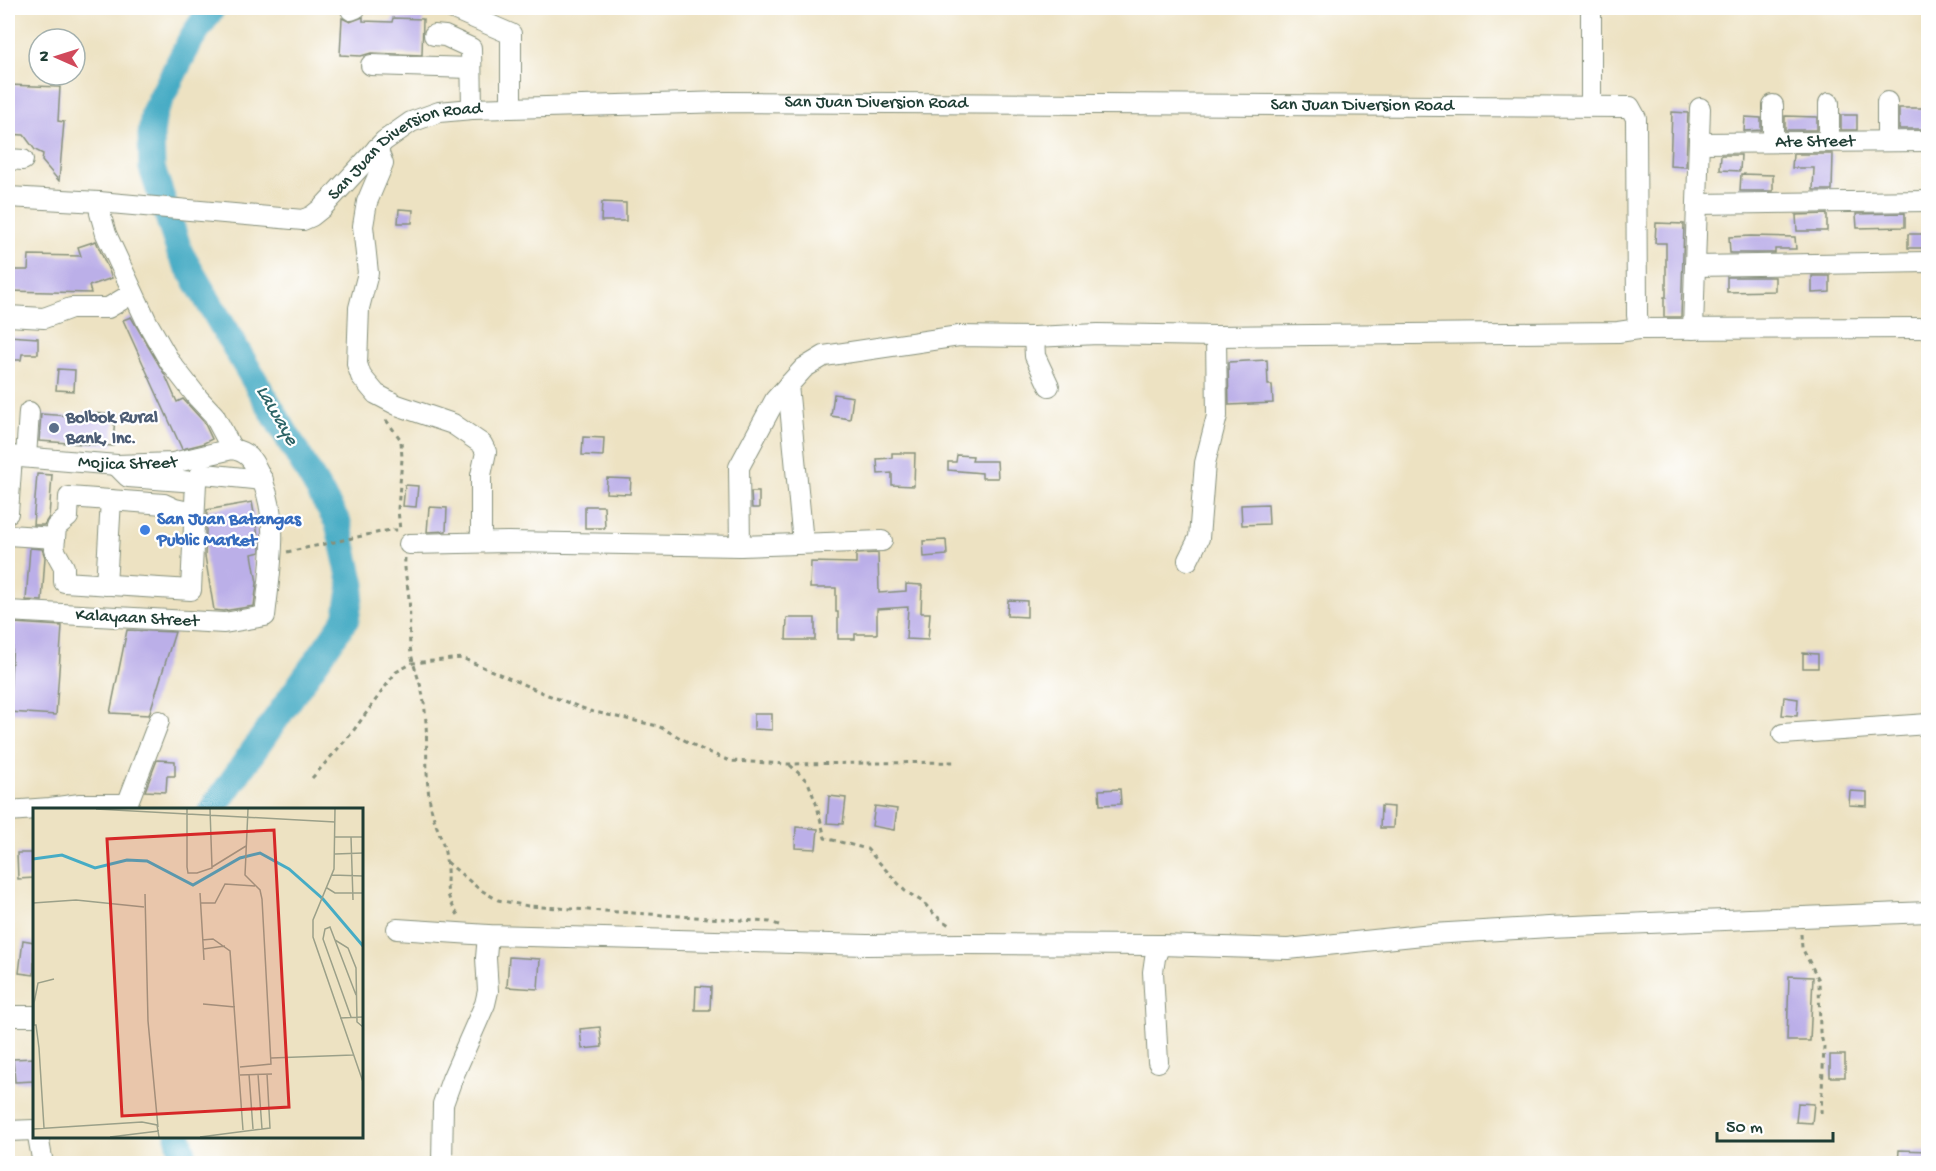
<svg xmlns="http://www.w3.org/2000/svg" width="1936" height="1171" font-family="'Gochi Hand',sans-serif">
<style>
.lines{fill:none;stroke-linecap:round;stroke-linejoin:round}
.river{stroke:#46acc5;stroke-width:27}
.building{fill:#bbafe8}
.minor-casing{stroke:#86907b;stroke-width:22}
.path{stroke:#86907b;stroke-width:3;stroke-dasharray:4.5 4.5;stroke-linecap:butt}
.minor{stroke:#fff;stroke-width:20}
.service-dot{fill:#5c6f8a;stroke:#fff;stroke-width:2}
.shop-dot{fill:#3f7fe0;stroke:#fff;stroke-width:2}
.labels{text-anchor:middle;dominant-baseline:central;stroke-width:4.5;stroke-linejoin:round;paint-order:stroke}
.street-label{font-size:18px;fill:#1f3d34;stroke:#fff}
.service-label{font-size:18px;font-weight:bold;fill:#4e5e75;stroke:#fff;text-anchor:start}
.shop-label{font-size:18px;font-weight:bold;fill:#366cbe;stroke:#fff;text-anchor:start}
.water-label{font-size:20px;font-style:italic;fill:#2d6467;stroke:#fff}
.inset-river{fill:none;stroke:#46acc5;stroke-width:3}
.inset-road{fill:none;stroke:#9ba089;stroke-width:1.5}
.view{fill:#d62828;fill-opacity:0.15;stroke:#d62828;stroke-width:3}
.inset-edge{fill:none;stroke:#1f3d34;stroke-width:3}
</style>
<rect width="100%" height="100%" fill="#fff"/>
<filter id="ink" filterUnits="userSpaceOnUse"><feTurbulence type="fractalNoise" baseFrequency=".0167" numOctaves="2"/><feDisplacementMap in="SourceGraphic" scale="12" xChannelSelector="R" yChannelSelector="G"/><feConvolveMatrix kernelMatrix="1 2 1 2 8 2 1 2 1" color-interpolation-filters="sRGB"/></filter>
<filter id="wash" filterUnits="userSpaceOnUse"><feTurbulence type="fractalNoise" baseFrequency=".008" numOctaves="4" result="noise"/><feDisplacementMap in="SourceGraphic" scale="24" xChannelSelector="R" yChannelSelector="G"/><feGaussianBlur stdDeviation="1.35" result="paint"/><feColorMatrix in="noise" values="0 0 0 0 0 0 0 0 0 0 0 0 0 0 0 0 0 1.4 0 .05"/><feComposite in="paint" operator="in"/></filter>
<g filter="url(#wash)">
<rect width="100%" height="100%" fill="#ede2c2"/>
<g class="lines">
<path class="river" d="M212 8 191 39 154 112 151 135 152 168 180 253 338 523 352 585 346 619 212 810
M178 1136 186 1164"/>
</g>
<g id="blocks">
<path class="building" d="M363 17V21L392 22 393 18 423 19 422 55 371 53 361 56 340 55 342 18 350 22Z
M8 85 60 87 58 121 64 122 59 181 42 161 43 154 35 150 24 135 8 134Z
M1899 108H1929V129H1899Z
M1672 112 1688 113 1686 167 1670 166Z
M1841 115H1857V130H1841Z
M1785 116 1817 117V130H1785Z
M1745 117 1761 118V130L1744 131Z
M1793 154H1833L1832 190H1813L1814 168H1792Z
M1721 155H1741L1740 171 1720 170Z
M1741 174 1773 175V191H1740Z
M602 202 626 203V221H601Z
M399 209 413 210 412 223H398Z
M1905 213V227L1857 228 1856 214Z
M1827 214V231H1797L1796 215Z
M1656 223 1684 224 1681 317H1664V297H1666V243H1655Z
M1908 234H1925V248H1908Z
M1751 236 1795 237 1796 249H1775V253H1730L1729 237Z
M96 241 112 278 89 286 91 293 8 291V270H28L29 255 81 256 78 247Z
M1812 276H1830V292L1812 293Z
M1727 277H1775V291L1727 292Z
M131 317 165 375 177 402 183 399 204 422 212 439 202 444 182 449 123 320Z
M8 336 38 338V354H22L21 360H8Z
M1267 360 1268 385H1272L1273 403 1229 405 1228 362Z
M58 369 75 370 74 391 56 390Z
M834 394 853 397 850 419 831 416Z
M83 412 115 415 113 446 39 441 41 414 83 417Z
M583 437 604 438 603 456 582 455Z
M892 453H915L914 486 892 485V473L878 474 877 459 892 458Z
M957 455 973 456 972 461H997L998 478H982V473L948 470V462H956Z
M37 474 52 475 49 517 44 525H33Z
M607 478 631 479 630 494 606 493Z
M405 485 418 486 416 507 403 506Z
M751 492H759V508H752Z
M252 502 260 547V552L252 554 257 583 254 606 223 611 214 610 205 556 207 510Z
M1268 504 1269 524 1242 525 1241 505Z
M585 506H604L605 528H585Z
M429 507 447 508 446 531 427 532Z
M946 540 947 555 924 557 923 541Z
M30 548 42 549 45 557 42 601 26 600Z
M878 553 879 593 906 591V584L922 585 921 613H930L928 640 906 639 908 607 877 609V634H855V639H838V612H836V588H810L811 562 856 563V554Z
M1008 600 1027 601V617L1007 616Z
M787 618H815V640H786Z
M14 623 62 626 56 715 9 712Z
M127 630 175 632 149 715 110 713Z
M1803 653 1818 654V668H1803Z
M1784 697 1798 699 1797 716 1782 715Z
M754 714H772V730L754 729Z
M157 760 175 761V776H167L166 792 145 791Z
M1120 789 1121 804 1100 805 1099 790Z
M1850 791 1867 792V806L1849 805Z
M829 796 846 798 843 824 827 823Z
M875 806 897 809 894 830 872 826Z
M1381 806 1394 807 1393 828H1380Z
M796 827 818 829 816 849 795 848Z
M17 853H34V878L18 879Z
M23 940 34 942V975L19 973Z
M509 957 540 959 538 989 507 987Z
M1789 976 1813 977 1810 1041H1787Z
M696 986 711 987 710 1010H695Z
M600 1027 602 1047 582 1049 580 1029Z
M1830 1055H1845V1077H1830Z
M34 1058V1081L15 1082 13 1059Z
M1798 1103 1814 1104 1812 1123 1796 1122Z
M1899 1150 1929 1151V1164H1898Z"/>
</g>
</g>
<g filter="url(#ink)">
<use href="#blocks" fill-opacity="0" stroke="#86907b" stroke-width="1.5"/>
<g class="lines">
<defs>
<g id="minor">
<path d="M451 8 511 34V107"/>
<path d="M351 10 356 8"/>
<path d="M434 35 445 36 471 48 472 109"/>
<path d="M371 65 471 68"/>
<path d="M1887 102V141"/>
<path d="M1591 106V8"/>
<path d="M1773 142V105"/>
<path d="M1829 142V103"/>
<path id="s1" d="M1699 143 1928 141"/>
<path d="M377 148 383 164 367 202 363 226 368 273 359 308 357 364 361 376 376 394 397 405 453 424 482 444 486 452 481 475V542"/>
<path d="M8 159 23 160"/>
<path id="s2" d="M8 197 99 202 303 220 312 216 322 208 384 141 411 122 439 112 472 109 726 102 1630 107 1636 118 1637 315 1639 329"/>
<path d="M99 202 100 213 106 234 147 322 170 362 198 398 214 415 232 449"/>
<path d="M1697 204 1928 201"/>
<path d="M1695 266 1928 262"/>
<path d="M8 316 44 318 71 308H108L133 293"/>
<path d="M1693 329 1700 108"/>
<path d="M1034 337 1035 356 1049 386"/>
<path d="M788 385 803 543"/>
<path id="s3" d="M8 456 117 465 173 463 232 449C248 452 252 459 259 473 281 517 270 569 265 616L224 623 8 611"/>
<path d="M26 457 29 412"/>
<path d="M117 466 128 477 196 482"/>
<path d="M8 513 12 456"/>
<path d="M194 513 175 509 164 504 69 497 68 517 56 527 54 549 64 567V582L191 590 196 482 199 476 205 474 263 480"/>
<path d="M8 535 55 538"/>
<path d="M409 544 508 542 740 546 882 541"/>
<path d="M740 546 739 467 775 400 804 368 824 356 959 336 1034 337 1098 334 1216 336 1618 332 1639 329 1928 328"/>
<path d="M1188 560 1199 538 1205 463 1217 416 1216 336"/>
<path d="M106 585 111 500"/>
<path d="M1783 734 1928 724"/>
<path d="M125 810 159 721"/>
<path d="M8 811 50 808 80 804H128"/>
<path d="M397 929 488 935 867 945 960 944 1160 945 1288 949 1432 934 1549 927 1928 912"/>
<path d="M8 1016H34"/>
<path d="M1158 1062 1153 972 1155 958 1160 945"/>
<path d="M8 1131 34 1130"/>
<path d="M38 1136 43 1164"/>
<path d="M442 1164 443 1104 452 1079 485 1004 488 991 486 958 488 935"/>
</g>
</defs>
<use href="#minor" class="minor-casing"/>
<path class="path" d="M386 420 401 440 402 459 398 509 400 531
M287 552 390 530H398
M405 558C404 572 408 585 409 599 411 617 408 636 411 653 414 669 421 683 423 697 430 734 423 770 431 807 434 824 444 840 446 859 450 885 441 889 458 915
M790 765 808 782 817 806 825 838 867 849 905 891 923 902 936 916 952 927
M312 778 351 734 396 672 413 663 462 658 548 695 590 711 658 726 703 750 730 761 789 764 957 762
M447 862 479 889 498 900 528 906 770 922 779 925
M1801 934 1802 948 1819 980 1820 1032 1824 1047 1821 1113"/>
<use href="#minor" class="minor"/>
</g>
</g>
<circle class="service-dot" cx="54" cy="428" r="6"/>
<circle class="shop-dot" cx="145" cy="530" r="6"/>
<g class="labels">
<g class="street-label">
<text stroke="none"><textPath href="#s2" startOffset="910">San Juan Diversion Road</textPath></text>
<text stroke="none"><textPath href="#s2" startOffset="1396">San Juan Diversion Road</textPath></text>
<text stroke="none"><textPath href="#s1" startOffset="116">Ate Street</textPath></text>
<text stroke="none"><textPath href="#s2" startOffset="424">San Juan Diversion Road</textPath></text>
<text stroke="none"><textPath href="#s3" startOffset="120">Mojica Street</textPath></text>
<text transform="translate(137 619) rotate(3)">Kalayaan Street</text>
</g>
<g class="service-label">
<text x="66" y="418">Bolbok Rural<tspan x="66" dy="21">Bank, Inc.</tspan></text>
</g>
<g class="shop-label">
<text x="157" y="520">San Juan Batangas<tspan x="157" dy="21">Public Market</tspan></text>
</g>
<g class="water-label">
<text transform="translate(276 416) rotate(60)">Lawaye</text>
</g>
</g>
<g transform="translate(33 808)">
<rect width="330" height="330" fill="#ede2c2"/>
<path class="inset-river" d="M0 51 29 47 62 60 94 52 114 53 160 77 207 50 227 45 256 61 290 91 330 138"/>
<path class="inset-road" d="M63 1 302 14M154 1V59L155 65H164L179 60 177 1M302 1 301 61 280 112V129L330 274M302 29H330M318 29 320 92M302 46 330 45M179 59 213 38M299 67 330 68M294 80 302 85H330M167 85 171 152M112 86 115 213 125 319M0 95 43 92 111 99M168 95H182L192 76 222 78M169 132 180 131 197 143 210 322M302 132 315 140 323 160 324 214 330 219M170 141 192 138M1 194V217M1 195 5 175 21 171M170 196 202 199M318 209 290 131 292 121 297 119 323 187M307 210 330 209M0 217H3L6 240 11 320M238 250 320 247M207 259 238 256 229 91 227 82 212 67 215 1M216 266 220 321M225 266 229 321M207 267 239 266M0 321 109 314 124 317 126 329M77 329 126 323M167 329 237 320 234 266"/>
<path class="view" d="M241 22 256 299 89 308 74 31Z"/>
<rect width="330" height="330" class="inset-edge"/>
</g>
<rect width="1936" height="1171" fill="none" stroke="#fff" stroke-width="30"/>
<g transform="translate(57 57) rotate(273)"><circle r="28" fill="#ffffff" stroke="#a5b1ae" stroke-width="1.5"/>
<path d="M0-4.5L10 22L0 15L-10 22Z" fill="#d1495b"/>
<text y="-9" font-size="16" font-weight="bold" text-anchor="middle" fill="#1f3d34">N</text>
</g>
<path d="M1717 1132v9h116v-9" fill="none" stroke="#1f3d34" stroke-width="3"/>
<text x="1726" y="1132" font-size="18" fill="#1f3d34" stroke="#ffffff" stroke-width="4.5" paint-order="stroke">50 m</text>
</svg>
